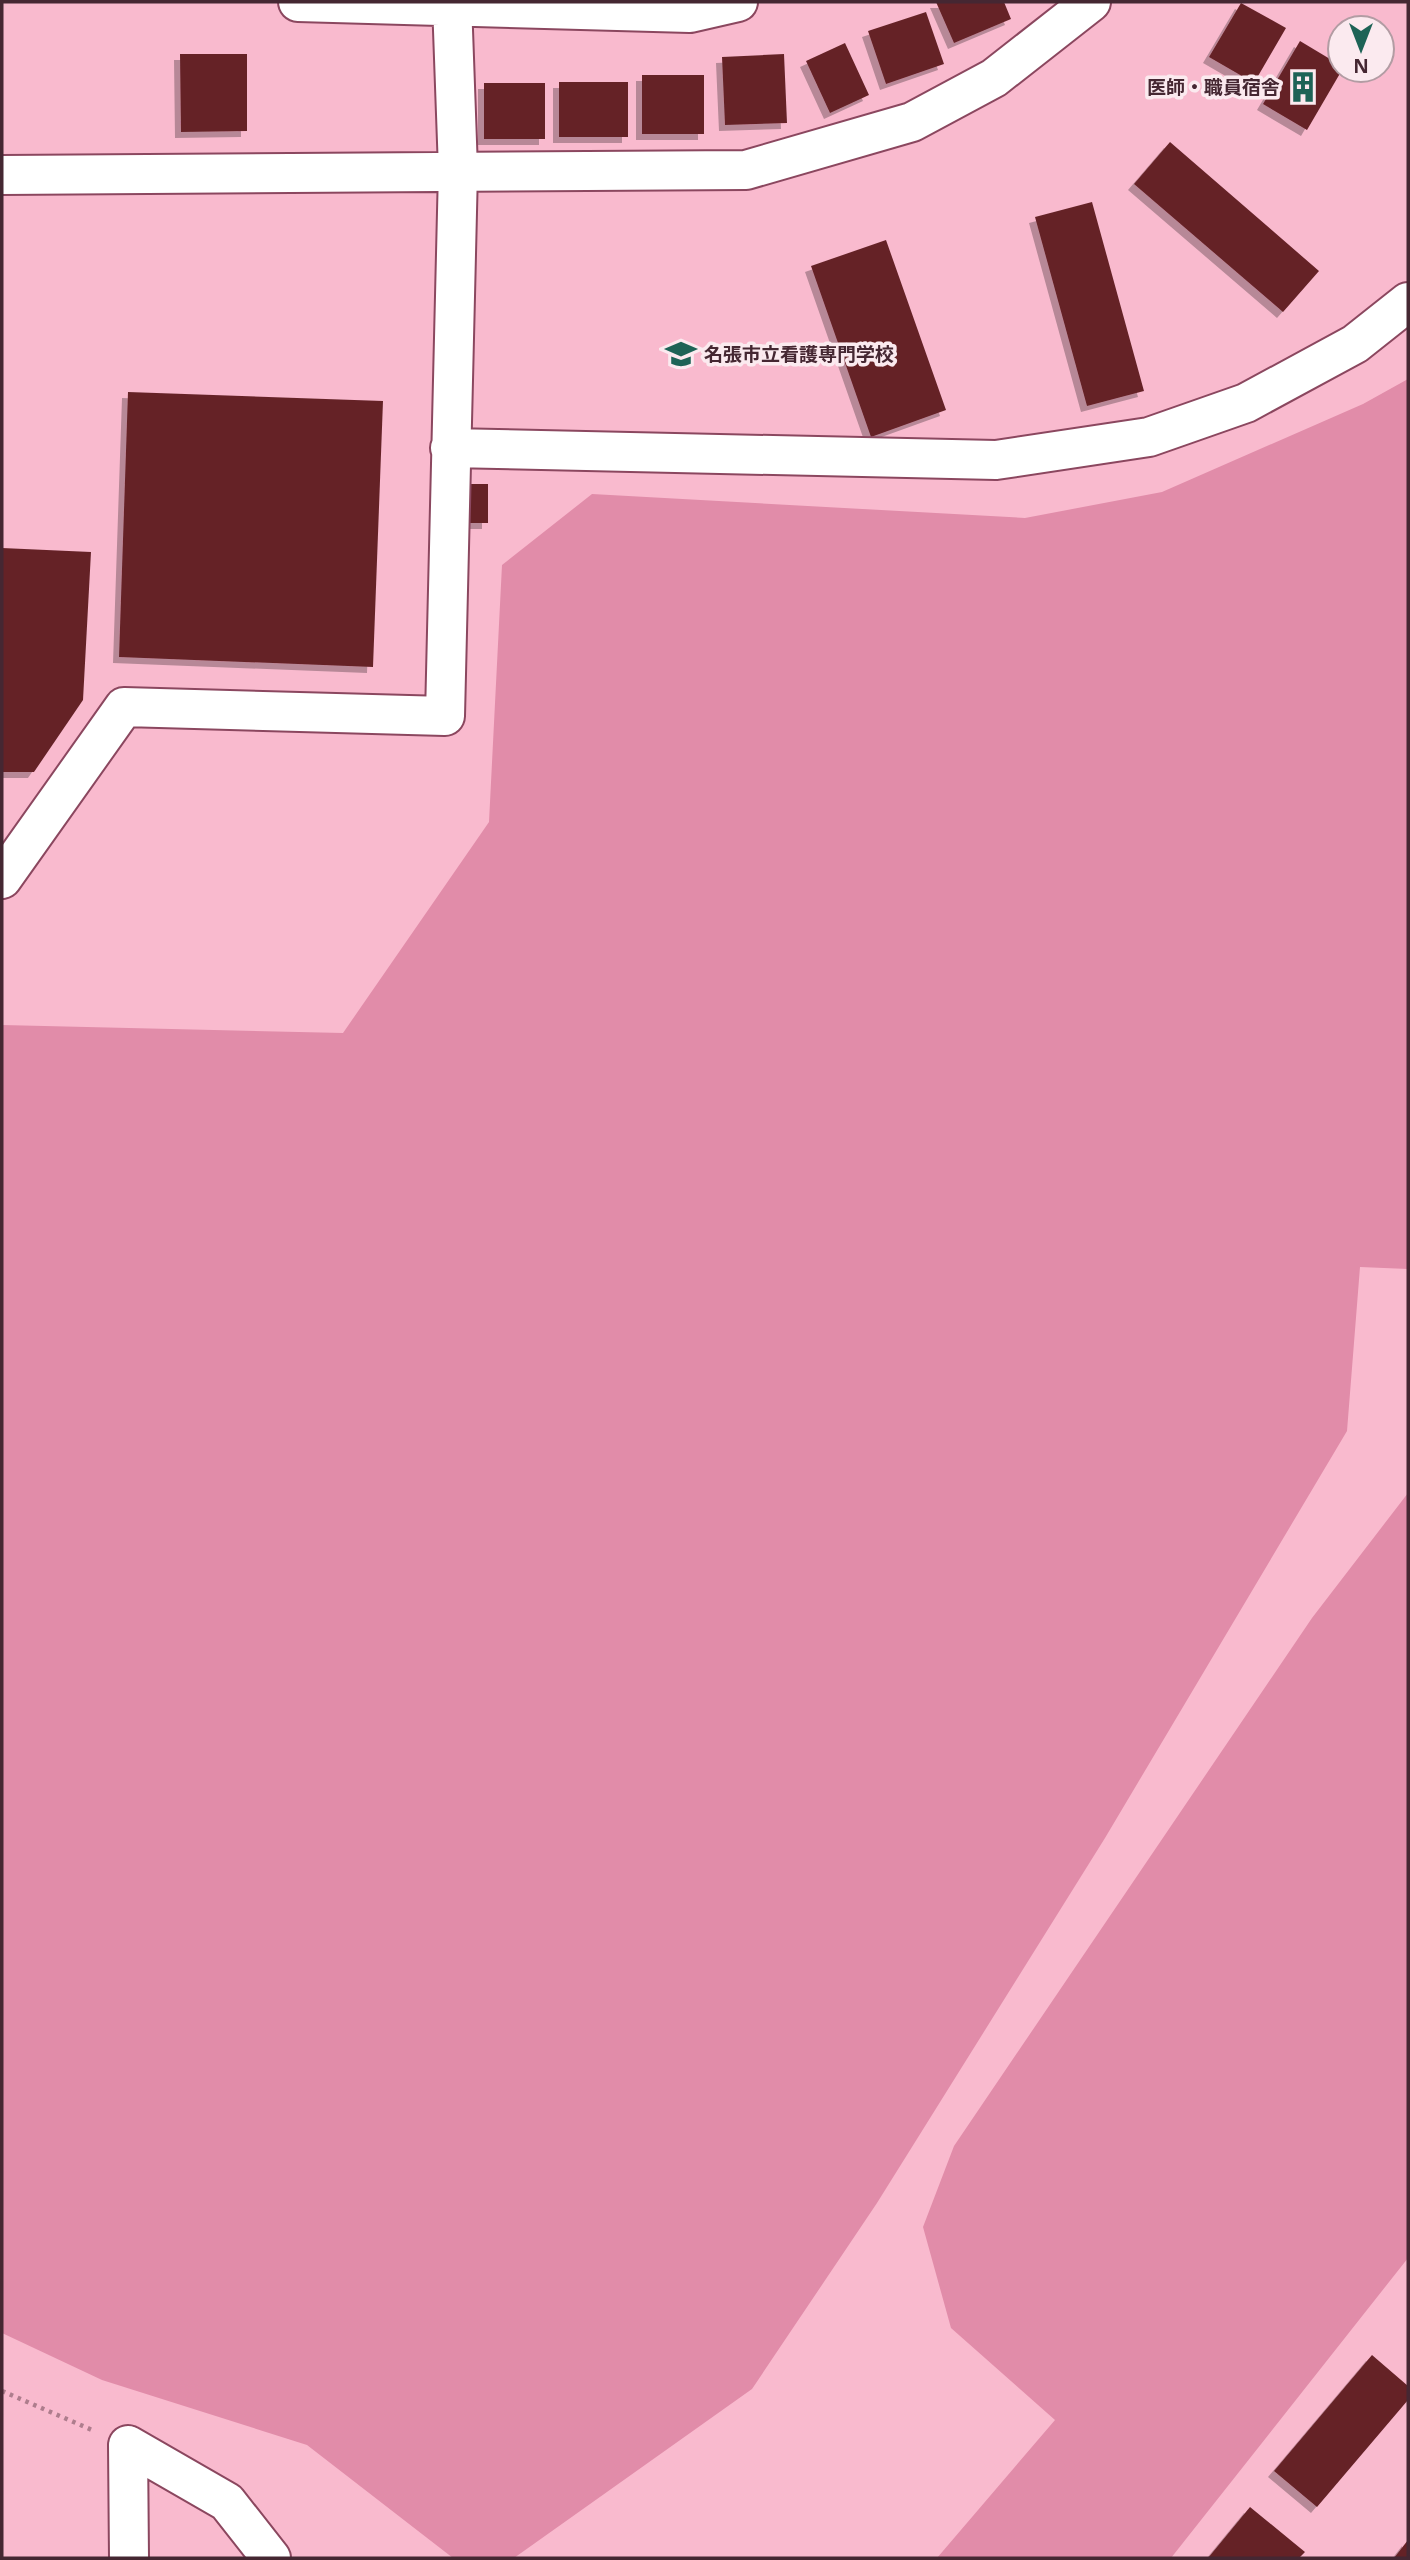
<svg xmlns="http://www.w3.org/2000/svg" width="1410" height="2560" font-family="'Open Sans','Noto Sans JP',sans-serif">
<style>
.green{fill:#e18ca9}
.building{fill:#652328;filter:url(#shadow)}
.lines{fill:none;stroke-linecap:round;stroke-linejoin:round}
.street-casing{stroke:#8b475f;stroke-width:42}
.path{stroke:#ae7d8d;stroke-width:4.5;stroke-dasharray:3.5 5;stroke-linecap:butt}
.street{stroke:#fff;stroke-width:38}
.labels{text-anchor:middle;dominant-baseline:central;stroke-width:7;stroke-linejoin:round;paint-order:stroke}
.poi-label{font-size:19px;font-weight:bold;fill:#452732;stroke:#fbeaef;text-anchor:end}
</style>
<defs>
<filter id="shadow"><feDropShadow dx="-6" dy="6" stdDeviation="0" flood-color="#0004"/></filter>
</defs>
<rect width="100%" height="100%" fill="#f9bace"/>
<path class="green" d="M1408 379V1269L1360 1267 1347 1431 1105 1838 877 2203 752 2389 514 2558H453L307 2445 102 2380 2 2333V1025L343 1033 489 822 502 565 592 494 1025 518 1162 492 1363 404Z
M1408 1493V2258L1171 2558H937L1055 2420 951 2328 923 2227 954 2146 1312 1618Z"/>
<path class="building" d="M936 2H1004L1011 19 954 43Z
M1241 3 1286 28 1254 83 1209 57Z
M926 12 944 64 886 84 868 31Z
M1300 41 1340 65V70H1342L1307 130 1263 104Z
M845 43 869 95 830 113 806 61Z
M180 54H247V131L181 132Z
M784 54 787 123 725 125 722 57Z
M642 75H704V134H642Z
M559 82H628V137H559Z
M484 83H545V139H484Z
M1170 142 1319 271 1283 312 1134 184Z
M1092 202 1144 391 1087 406 1035 217Z
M886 240 946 410 871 437 811 266Z
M128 392 383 401 373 667 119 657Z
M464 484H488V523H464Z
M2 548 91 552 83 700 34 772H2Z
M1372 2355 1408 2386V2400L1317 2507 1274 2471Z
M1250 2507 1305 2552 1299 2558H1208Z
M1408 2540V2558H1394Z"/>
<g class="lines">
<defs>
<path id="street" d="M298 2 690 13 738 2
M2 175 746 170 912 122 994 78 1091 2
M450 448 996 460 1149 437 1246 403 1355 344 1408 302
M2 879 124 707 445 716 458 170 452 2
M128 2445 227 2502 271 2558
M128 2445 129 2558"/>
</defs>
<use href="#street" class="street-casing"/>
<path class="path" d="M2 2391 92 2430"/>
<use href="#street" class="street"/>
</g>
<defs>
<symbol id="building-bare" viewBox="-9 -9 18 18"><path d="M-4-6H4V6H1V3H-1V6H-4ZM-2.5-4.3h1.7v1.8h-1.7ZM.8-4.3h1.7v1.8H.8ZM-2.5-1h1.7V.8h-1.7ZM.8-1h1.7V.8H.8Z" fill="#1d6356" stroke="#fbeaef" stroke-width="2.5" paint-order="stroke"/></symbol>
<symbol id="university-bare" viewBox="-9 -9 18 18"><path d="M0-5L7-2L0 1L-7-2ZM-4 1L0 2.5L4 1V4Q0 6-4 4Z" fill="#1d6356" stroke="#fbeaef" stroke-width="2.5" paint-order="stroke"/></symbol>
</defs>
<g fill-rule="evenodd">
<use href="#building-bare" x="1281" y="65" width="44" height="44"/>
<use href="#university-bare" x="659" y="332" width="44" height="44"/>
</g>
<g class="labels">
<g class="poi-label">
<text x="1280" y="87">医師・職員宿舎</text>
<text x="704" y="354" text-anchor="start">名張市立看護専門学校</text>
</g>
</g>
<rect width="1410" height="2560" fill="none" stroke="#452732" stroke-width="7"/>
<g transform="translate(1361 49) rotate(180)"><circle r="33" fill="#fbeaef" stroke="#b29ca3" stroke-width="2"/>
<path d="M0-5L12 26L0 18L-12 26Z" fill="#1d6356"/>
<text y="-10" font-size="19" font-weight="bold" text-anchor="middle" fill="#452732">N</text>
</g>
</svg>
